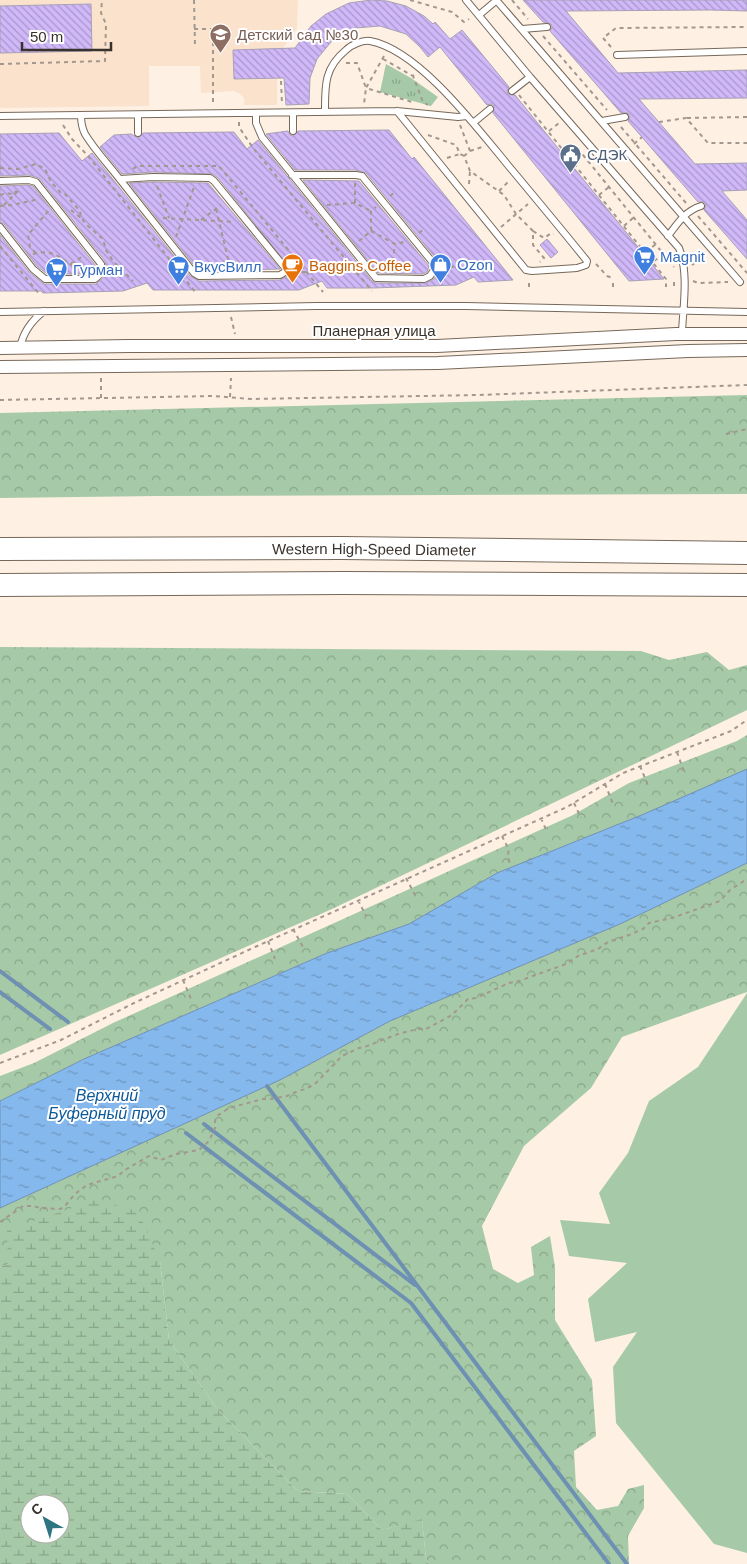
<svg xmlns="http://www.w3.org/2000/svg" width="747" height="1564" font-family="Helvetica,sans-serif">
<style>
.built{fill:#fae2cd}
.grass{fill:#a6caa7}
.forest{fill:url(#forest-crowns)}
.wetland{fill:url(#wetland-marsh);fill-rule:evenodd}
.park{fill:url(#park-tufts)}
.water{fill:url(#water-ripples);stroke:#6e90b3}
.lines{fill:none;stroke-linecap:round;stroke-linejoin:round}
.stream{stroke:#6e90b3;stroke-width:4}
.building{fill:url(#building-back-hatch);stroke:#a8a1b4}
.service-casing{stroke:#77685a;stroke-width:8}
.minor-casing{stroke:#77685a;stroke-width:14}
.motorway-casing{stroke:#77685a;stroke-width:24}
.path{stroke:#a3988f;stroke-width:2;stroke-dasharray:4 4;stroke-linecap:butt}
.service{stroke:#fff;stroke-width:6}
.minor{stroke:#fff;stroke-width:12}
.motorway{stroke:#fff;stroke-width:22}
.labels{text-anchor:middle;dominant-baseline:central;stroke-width:4;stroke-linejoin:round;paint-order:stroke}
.education-label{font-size:15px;fill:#785e54;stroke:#fff;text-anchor:start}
.service-label{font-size:15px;fill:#4e5e75;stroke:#fff;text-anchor:start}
.shop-label{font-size:15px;fill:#366cbe;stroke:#fff;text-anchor:start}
.food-label{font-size:15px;fill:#c56008;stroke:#fff;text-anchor:start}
.street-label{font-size:15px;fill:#39322c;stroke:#fff}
.water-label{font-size:16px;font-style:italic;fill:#0c5999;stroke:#fff}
</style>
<defs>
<pattern id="forest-crowns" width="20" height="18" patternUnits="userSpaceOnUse" patternTransform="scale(1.25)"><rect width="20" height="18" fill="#a6caa7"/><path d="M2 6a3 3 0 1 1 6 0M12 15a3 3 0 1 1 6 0" fill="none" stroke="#88a588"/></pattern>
<pattern id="wetland-marsh" width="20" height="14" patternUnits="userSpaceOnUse" patternTransform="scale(1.25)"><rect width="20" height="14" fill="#a6caa7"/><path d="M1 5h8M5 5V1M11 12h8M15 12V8" fill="none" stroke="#88a588"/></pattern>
<pattern id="park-tufts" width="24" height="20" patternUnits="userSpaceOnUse" patternTransform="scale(1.25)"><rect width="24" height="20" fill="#a6caa7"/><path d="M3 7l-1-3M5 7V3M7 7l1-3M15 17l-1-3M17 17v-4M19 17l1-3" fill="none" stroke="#88a588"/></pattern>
<pattern id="water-ripples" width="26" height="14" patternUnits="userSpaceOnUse" patternTransform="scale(1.25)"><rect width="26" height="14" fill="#85b8ed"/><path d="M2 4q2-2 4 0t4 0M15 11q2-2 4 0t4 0" fill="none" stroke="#6e96c0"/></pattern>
<pattern id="building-back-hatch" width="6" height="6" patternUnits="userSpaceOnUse" patternTransform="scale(1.25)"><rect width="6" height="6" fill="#d0b8f9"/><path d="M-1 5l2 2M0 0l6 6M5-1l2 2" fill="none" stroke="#aa96ca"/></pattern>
</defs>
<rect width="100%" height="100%" fill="#fef0e3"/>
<path class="built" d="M0 0H298L297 28 283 48H295L290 57 285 78 277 79V105H244V98L240 94 234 91 201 93 200 66H149V106L0 108Z"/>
<path class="grass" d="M747 993V1553L714 1544 616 1423 613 1367 637 1332 595 1342 588 1299 627 1263 569 1256 560 1220 610 1224 599 1193 628 1153 649 1101 698 1067Z"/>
<path class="forest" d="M747 395V494L157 496 0 498V413Z
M0 647 641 651 669 660 707 652 729 670 747 665V710L332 909 0 1055Z
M747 735V769L743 772 644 814 497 873 409 924 327 953 84 1059 0 1101V1076L34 1063 113 1023 573 815 629 783 737 741Z
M747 863V992L622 1037 591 1088 524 1146 482 1226 493 1269 518 1283 534 1275 531 1247 550 1236 555 1267V1320L592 1380 596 1436 574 1451 576 1487 597 1510 618 1506 628 1489 644 1485V1508L628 1536 629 1564H429L426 1559 422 1520 382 1530 347 1494 298 1491 218 1410 169 1340 160 1261 8 1264 0 1267V1208L280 1080 390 1021 620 924Z"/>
<path class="wetland" d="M96 1200 138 1211 160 1261 169 1340 218 1410 298 1491 347 1494 382 1530 422 1519 426 1559 429 1564H0V1267L8 1264 7 1230ZM30 1504H60V1534H30Z"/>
<path class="park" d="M386 64 411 78 438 97 431 106 380 92Z"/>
<path class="water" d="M747 769V863L620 924 390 1021 280 1080 0 1208V1101L84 1059 327 953 409 924 497 873 644 814Z"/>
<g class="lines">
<path class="stream" d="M0 971 68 1022
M0 992 50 1029
M267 1086 627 1564
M204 1124 415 1285
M186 1133 411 1303 609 1564"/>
</g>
<path class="building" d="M371 0 387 1 406 6 424 16 433 24 435 22 450 39 462 30 509 87 507 91 508 94 515 95 664 279 629 281 493 113 494 106 491 104 487 105 440 47 428 57 420 47 406 34 380 26 355 28 331 42 317 59 310 78 309 104 286 105 284 78 234 79 233 50 295 48 311 26 326 14 349 3Z
M523 0H747V11L710 10 566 11 618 73 747 70V98L639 99 695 164 747 163V190L722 191 747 220V259L704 210 706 206 704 202H698L628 121 630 117 628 113H621L550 31 552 27 551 24 543 22Z
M91 4 92 51 0 53V6Z
M389 130 412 159 414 157 513 280 478 282 474 277 456 285 373 288H327L322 281 299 290H153L147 283 123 291 43 293 41 291H0V235L29 272 44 284H96L104 277 107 269 105 261 39 178 29 175 0 176V134L59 133 82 161 92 153 190 276 199 281 280 280 288 276 291 269 218 178 213 174 153 172 122 174 100 147 114 135 131 134 138 138 143 133 234 132 247 149 258 140 372 281 376 283H426L434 279 438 273V261L366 173 356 170H295L266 134 288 131 290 135 293 136 298 131Z
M303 180 359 181 429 266 427 272 423 274 378 273Z
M153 182 208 183 280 269 200 271 197 269 129 183Z
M28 185 33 186 96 266V270L93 274H47L37 266 4 224 0 222V186Z
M547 239 558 252 551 258 540 245Z"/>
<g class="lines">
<defs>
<path id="service" d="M466 0 530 77 679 248C689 274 683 306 682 333
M497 1 740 282
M479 15 497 0
M522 29 547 27
M617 55 747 51
M512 91 530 77
M325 112C325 86 324 68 346 50 351 45 362 40 370 41 420 50 480 132 512 170 537 200 562 230 587 261L586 265 577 268 532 271 526 270 397 111
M256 113V123L262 137 376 278 424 279 430 276 434 270V264L362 176 356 175H292
M293 113V131
M81 115C81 122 82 128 85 134 94 149 107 163 118 177 143 209 169 241 194 273L199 276 280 275 285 272 286 269 214 181 210 178 153 177 120 179
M138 115V133
M0 116 397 111 458 117 467 116
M602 121 625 117
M473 123 490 109
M0 181 29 180 36 182 101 264C103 271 101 274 95 279H45L33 269 0 227
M668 236C678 223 685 211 701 206
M0 312 316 306H466L747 312
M20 348C23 332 31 321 44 311"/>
<path id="minor" d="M0 348 129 346H437L676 334H747
M0 367 438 363 688 351 747 350"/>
<g id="motorway">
<path id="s1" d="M0 549 342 548 747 553"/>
<path d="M0 585 342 583 747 585"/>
</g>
</defs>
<use href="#service" class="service-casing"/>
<use href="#minor" class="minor-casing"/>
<use href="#motorway" class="motorway-casing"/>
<path class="path" d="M194 0 195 46
M410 0 452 12 464 22 469 19
M512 0 528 19
M194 29H213V105
M543 36 607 110
M611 47 603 38 616 28 747 27
M384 56 366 88 412 102
M383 59 413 76
M346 63H357L366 88 364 104
M0 64 105 61 106 24 101 13 102 0
M414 75 413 76 423 102 428 105
M281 81 282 104
M519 95 666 279V287
M687 118 747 117
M239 122V127L253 148 372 291
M659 122 686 118 708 143H747
M63 125 72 139 89 157 196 293
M460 125 470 151 464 156 470 171 504 195 516 214 533 231V245L544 258 540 262
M621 127 686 203
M549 131 559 123
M428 135 456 145 460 154 464 156
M634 144 642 137
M579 148V150L674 267
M470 151 482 147
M447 158 460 154
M570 158 579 150
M0 168 18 169 36 164 45 169 51 182 62 194H65L80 211 81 218 88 226 103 239 106 250 113 261 133 281
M133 169 137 166H219L323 292
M469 184 470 171
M157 186 169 218
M499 191 510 180
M0 195 7 193 15 195 16 188
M599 195 609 187
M390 196 396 191
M355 203V183
M4 205 20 189
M327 205 355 203 371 211
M0 206 12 205 39 199
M216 209 230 267
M71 210 81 218
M698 216 747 273
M163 218 235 222
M201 220 221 205
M624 226 633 218
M501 227 528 204
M371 231 395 244 405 242
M533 231 544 238 550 234H554
M419 233 425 228
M176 237 194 187
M359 241 371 231V211L376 207
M0 246 40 295
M646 252 656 244
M36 253 30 247 28 235 49 210
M33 254C56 247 63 263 79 268 83 269 88 268 92 269
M654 261 664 254
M71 263 76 262 83 255
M596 264 607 276 613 278
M442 265 459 268
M692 265 704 256
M111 269 124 271
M392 269 395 244
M294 272H307
M693 281 698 283 728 282
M529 283V288
M613 283V288
M674 286V281
M231 317 235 334
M230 397 231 378
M101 398V378
M0 400 213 396 251 399 478 395 747 385
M726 434 747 429
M677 752 684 772
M640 766 649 788
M605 784 613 804
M574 803 581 818
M541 818 547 832
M502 836 508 848 509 864
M406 878 415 895
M358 900 366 916
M293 929 303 947
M268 941 275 959
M183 980 191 999
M0 1063 61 1040 134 1003 255 947 567 807 623 773 731 731 747 720
M0 1222 23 1206H33L40 1208 60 1209 64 1207 75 1194 87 1185 118 1176 125 1170 149 1156 161 1160 176 1154 199 1150 209 1141 215 1128V1121L217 1116 229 1108 263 1099H272L287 1096 298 1091 306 1089 316 1083 342 1056 359 1048 367 1046 398 1034 418 1029H426L452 1015 468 999 476 998 509 983 519 981 566 964 578 956 598 949 608 942 629 935 643 929 649 923 672 918 720 901 730 890 747 879"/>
<use href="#service" class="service"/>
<use href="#minor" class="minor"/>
<use href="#motorway" class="motorway"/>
</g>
<defs>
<symbol id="school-pin" viewBox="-11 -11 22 30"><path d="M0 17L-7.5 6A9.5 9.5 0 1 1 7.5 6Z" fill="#8d6e63" stroke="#fff"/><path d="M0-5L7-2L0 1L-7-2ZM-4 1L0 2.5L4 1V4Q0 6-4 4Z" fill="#fff"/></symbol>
<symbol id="civic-pin" viewBox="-11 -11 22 30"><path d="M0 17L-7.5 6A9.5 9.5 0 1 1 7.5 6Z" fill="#5c6f8a" stroke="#fff"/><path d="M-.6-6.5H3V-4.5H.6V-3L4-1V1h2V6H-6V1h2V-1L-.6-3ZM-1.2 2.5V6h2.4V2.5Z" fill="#fff"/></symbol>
<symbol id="supermarket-pin" viewBox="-11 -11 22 30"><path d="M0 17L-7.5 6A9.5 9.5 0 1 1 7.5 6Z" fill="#3f7fe0" stroke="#fff"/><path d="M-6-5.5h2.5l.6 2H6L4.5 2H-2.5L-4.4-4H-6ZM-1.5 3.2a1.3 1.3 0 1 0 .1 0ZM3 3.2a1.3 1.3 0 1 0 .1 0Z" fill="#fff"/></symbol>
<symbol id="shop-pin" viewBox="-11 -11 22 30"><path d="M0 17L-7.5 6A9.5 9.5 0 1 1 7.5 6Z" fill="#3f7fe0" stroke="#fff"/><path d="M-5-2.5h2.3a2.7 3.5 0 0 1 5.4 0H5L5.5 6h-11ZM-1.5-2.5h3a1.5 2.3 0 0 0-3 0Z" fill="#fff"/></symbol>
<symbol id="cafe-pin" viewBox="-11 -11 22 30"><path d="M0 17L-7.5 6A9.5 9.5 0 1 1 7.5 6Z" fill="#e8710a" stroke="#fff"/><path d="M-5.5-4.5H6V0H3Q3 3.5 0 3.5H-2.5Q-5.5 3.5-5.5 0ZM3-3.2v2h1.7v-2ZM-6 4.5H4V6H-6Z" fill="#fff"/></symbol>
</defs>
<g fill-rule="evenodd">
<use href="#school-pin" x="208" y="22" width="25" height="34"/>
<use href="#civic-pin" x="558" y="142" width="25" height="34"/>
<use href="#supermarket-pin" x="632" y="244" width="25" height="34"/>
<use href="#shop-pin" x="428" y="252" width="25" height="34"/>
<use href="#cafe-pin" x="280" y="252" width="25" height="34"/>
<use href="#supermarket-pin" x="166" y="254" width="25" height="34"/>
<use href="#supermarket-pin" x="44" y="256" width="25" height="34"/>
</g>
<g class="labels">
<g class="education-label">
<text x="237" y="34">Детский сад №30</text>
</g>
<g class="service-label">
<text x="587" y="154">СДЭК</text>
</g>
<g class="shop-label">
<text x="660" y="256">Magnit</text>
<text x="457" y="264">Ozon</text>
<text x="194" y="266">ВкусВилл</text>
<text x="73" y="269">Гурман</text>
</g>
<g class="food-label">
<text x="309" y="265">Baggins Coffee</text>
</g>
<g class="street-label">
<text x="374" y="330">Планерная улица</text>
<text stroke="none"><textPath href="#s1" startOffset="374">Western High-Speed Diameter</textPath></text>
</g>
<g class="water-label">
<text x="107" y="1095">Верхний<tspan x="107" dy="18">Буферный пруд</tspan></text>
</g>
</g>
<g transform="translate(45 1519) rotate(321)"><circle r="24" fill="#ffffff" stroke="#b0adab"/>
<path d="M0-4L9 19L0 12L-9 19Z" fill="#2e7481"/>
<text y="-8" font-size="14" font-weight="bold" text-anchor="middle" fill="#39322c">С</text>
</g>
<path d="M22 42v8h89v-8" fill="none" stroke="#39322c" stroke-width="2.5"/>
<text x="30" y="42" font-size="15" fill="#39322c" stroke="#ffffff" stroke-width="4" paint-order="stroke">50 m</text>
</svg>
